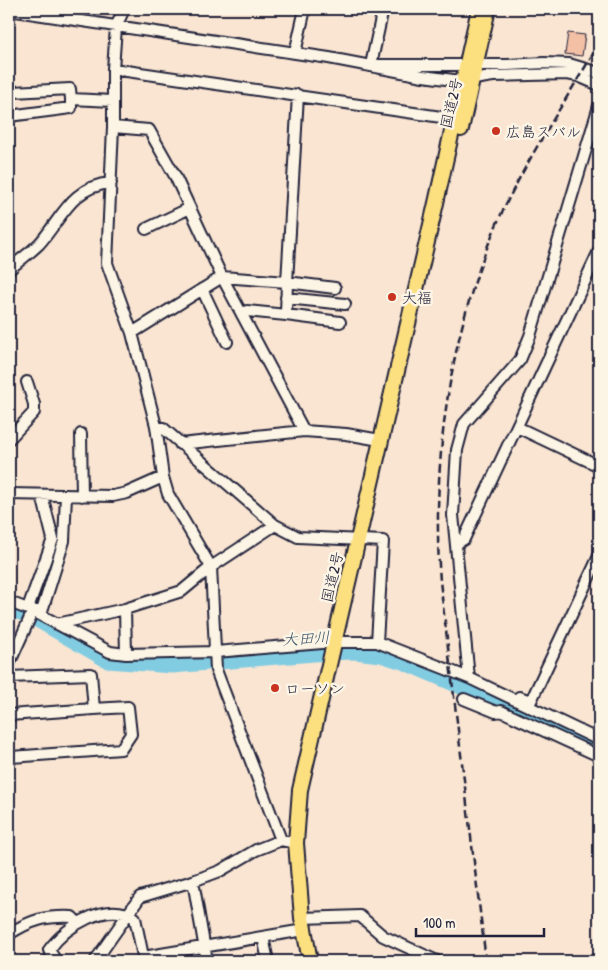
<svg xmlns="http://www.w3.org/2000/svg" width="608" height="970" font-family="'Patrick Hand','Klee One',sans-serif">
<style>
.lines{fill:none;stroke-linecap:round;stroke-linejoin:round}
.river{stroke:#82cce2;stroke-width:15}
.building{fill:#f3bfa5;stroke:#22223b}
.minor-casing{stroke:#22223b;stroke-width:14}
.highway-casing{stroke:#22223b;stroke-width:18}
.minor{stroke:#fcf5e5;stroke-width:10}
.highway{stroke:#fce080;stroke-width:14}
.rail{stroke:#22223b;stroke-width:2.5;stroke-dasharray:8 4;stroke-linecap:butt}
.poi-dot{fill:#c8321e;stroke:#fcf5e5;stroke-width:2}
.labels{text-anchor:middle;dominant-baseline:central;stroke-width:5;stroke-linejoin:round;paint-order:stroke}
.street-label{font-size:15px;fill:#22223b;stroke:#fcf5e5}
.poi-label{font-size:15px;fill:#22223b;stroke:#fcf5e5;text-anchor:start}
.water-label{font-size:16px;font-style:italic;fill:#3f556d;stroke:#fcf5e5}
</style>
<rect width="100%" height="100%" fill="#f9e5d2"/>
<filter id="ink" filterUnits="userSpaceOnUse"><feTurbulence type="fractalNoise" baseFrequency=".02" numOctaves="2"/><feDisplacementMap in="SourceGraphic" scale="10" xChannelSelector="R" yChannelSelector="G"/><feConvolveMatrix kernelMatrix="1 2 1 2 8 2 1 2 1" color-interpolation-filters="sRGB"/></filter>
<g filter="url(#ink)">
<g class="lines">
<path class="river" d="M9 609 32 617 108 661 172 666 326 653 355 652 381 655 403 662 473 692 599 750"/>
</g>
<path class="building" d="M568 33 585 35 582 56 565 54Z"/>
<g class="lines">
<defs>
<path id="minor" d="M124 9 116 27 113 69V127L107 263 132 333 156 426 163 477 168 494 211 567 216 670 281 840
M9 10 329 58 423 76 461 81 493 76 567 74 578 76 599 85
M295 53 305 9
M371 65 383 9
M377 65H507L544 63 569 64 599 73
M113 69 455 119
M9 94 13 92 70 89 71 99
M9 116 71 108V99L113 101
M113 127 149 130 175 176 222 277 304 431
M146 229 190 208
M9 270C18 261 30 253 39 244 61 220 71 186 111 183
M202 289 227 342
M286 298 345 304
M242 315 247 311 286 315 287 282 335 288
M286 315 340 322
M132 333 222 277 287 282 298 95
M156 426 163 428 275 525 298 537 383 541 377 642
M517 427 599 466
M81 434 82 496
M9 439 34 412V404L27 382
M180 444 304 431 346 434 380 440
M9 494 113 496 127 493 163 477
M456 544 464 539 599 251
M9 602 33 611 110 652 126 654 216 652 334 642H377L469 678 599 740
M125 609 126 654
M34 611H42L64 541 66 495
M57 624 125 609 182 591 211 567 275 525
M9 664 33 611 29 605 53 539 42 495
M9 677 91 674 94 709 128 707 131 734 121 749 11 757 9 755
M469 678 453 515 457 450 464 424 520 360 530 336 599 106
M519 697 531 701 599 556
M464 699 496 712 501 711 599 756
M9 715 94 709
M193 881 207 961
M302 918 360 916 383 936 437 961
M9 934C31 920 45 916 72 917L78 923
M263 937 268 961
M143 957 304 930
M56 961 49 950C66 926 107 900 135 918L144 961
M95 961 140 897 193 881 220 871 256 850 281 840 296 843"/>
<path id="highway" d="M461 129 488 9
M310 961 302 918 296 843 300 790 436 203 479 9"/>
</defs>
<use href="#minor" class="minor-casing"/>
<use href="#highway" class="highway-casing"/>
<use href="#minor" class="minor"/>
<use href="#highway" class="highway"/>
<path class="rail" d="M486 961 440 581C431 457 451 321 504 208 532 151 567 98 599 44"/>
</g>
</g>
<g class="poi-dot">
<circle cx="496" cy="131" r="5"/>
<circle cx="392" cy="297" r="5"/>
<circle cx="275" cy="688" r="5"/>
</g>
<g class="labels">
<g class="street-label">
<text transform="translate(451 103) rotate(-77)">国道2号</text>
<text transform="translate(332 577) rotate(-77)">国道2号</text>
</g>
<g class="poi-label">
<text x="506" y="131">広島スバル</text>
<text x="402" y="297">大福</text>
<text x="285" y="688">ローソン</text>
</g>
<g class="water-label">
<text transform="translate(306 638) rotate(-3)">大田川</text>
</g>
</g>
<rect width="608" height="970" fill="none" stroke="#fcf5e5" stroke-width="30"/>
<rect x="15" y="15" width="578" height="940" fill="none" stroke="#22223b" stroke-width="2" filter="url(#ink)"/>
<path d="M416 928v8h128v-8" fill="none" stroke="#22223b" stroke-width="2.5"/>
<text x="423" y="928" font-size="15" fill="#22223b" stroke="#fcf5e5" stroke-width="4" paint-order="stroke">100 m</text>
</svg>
